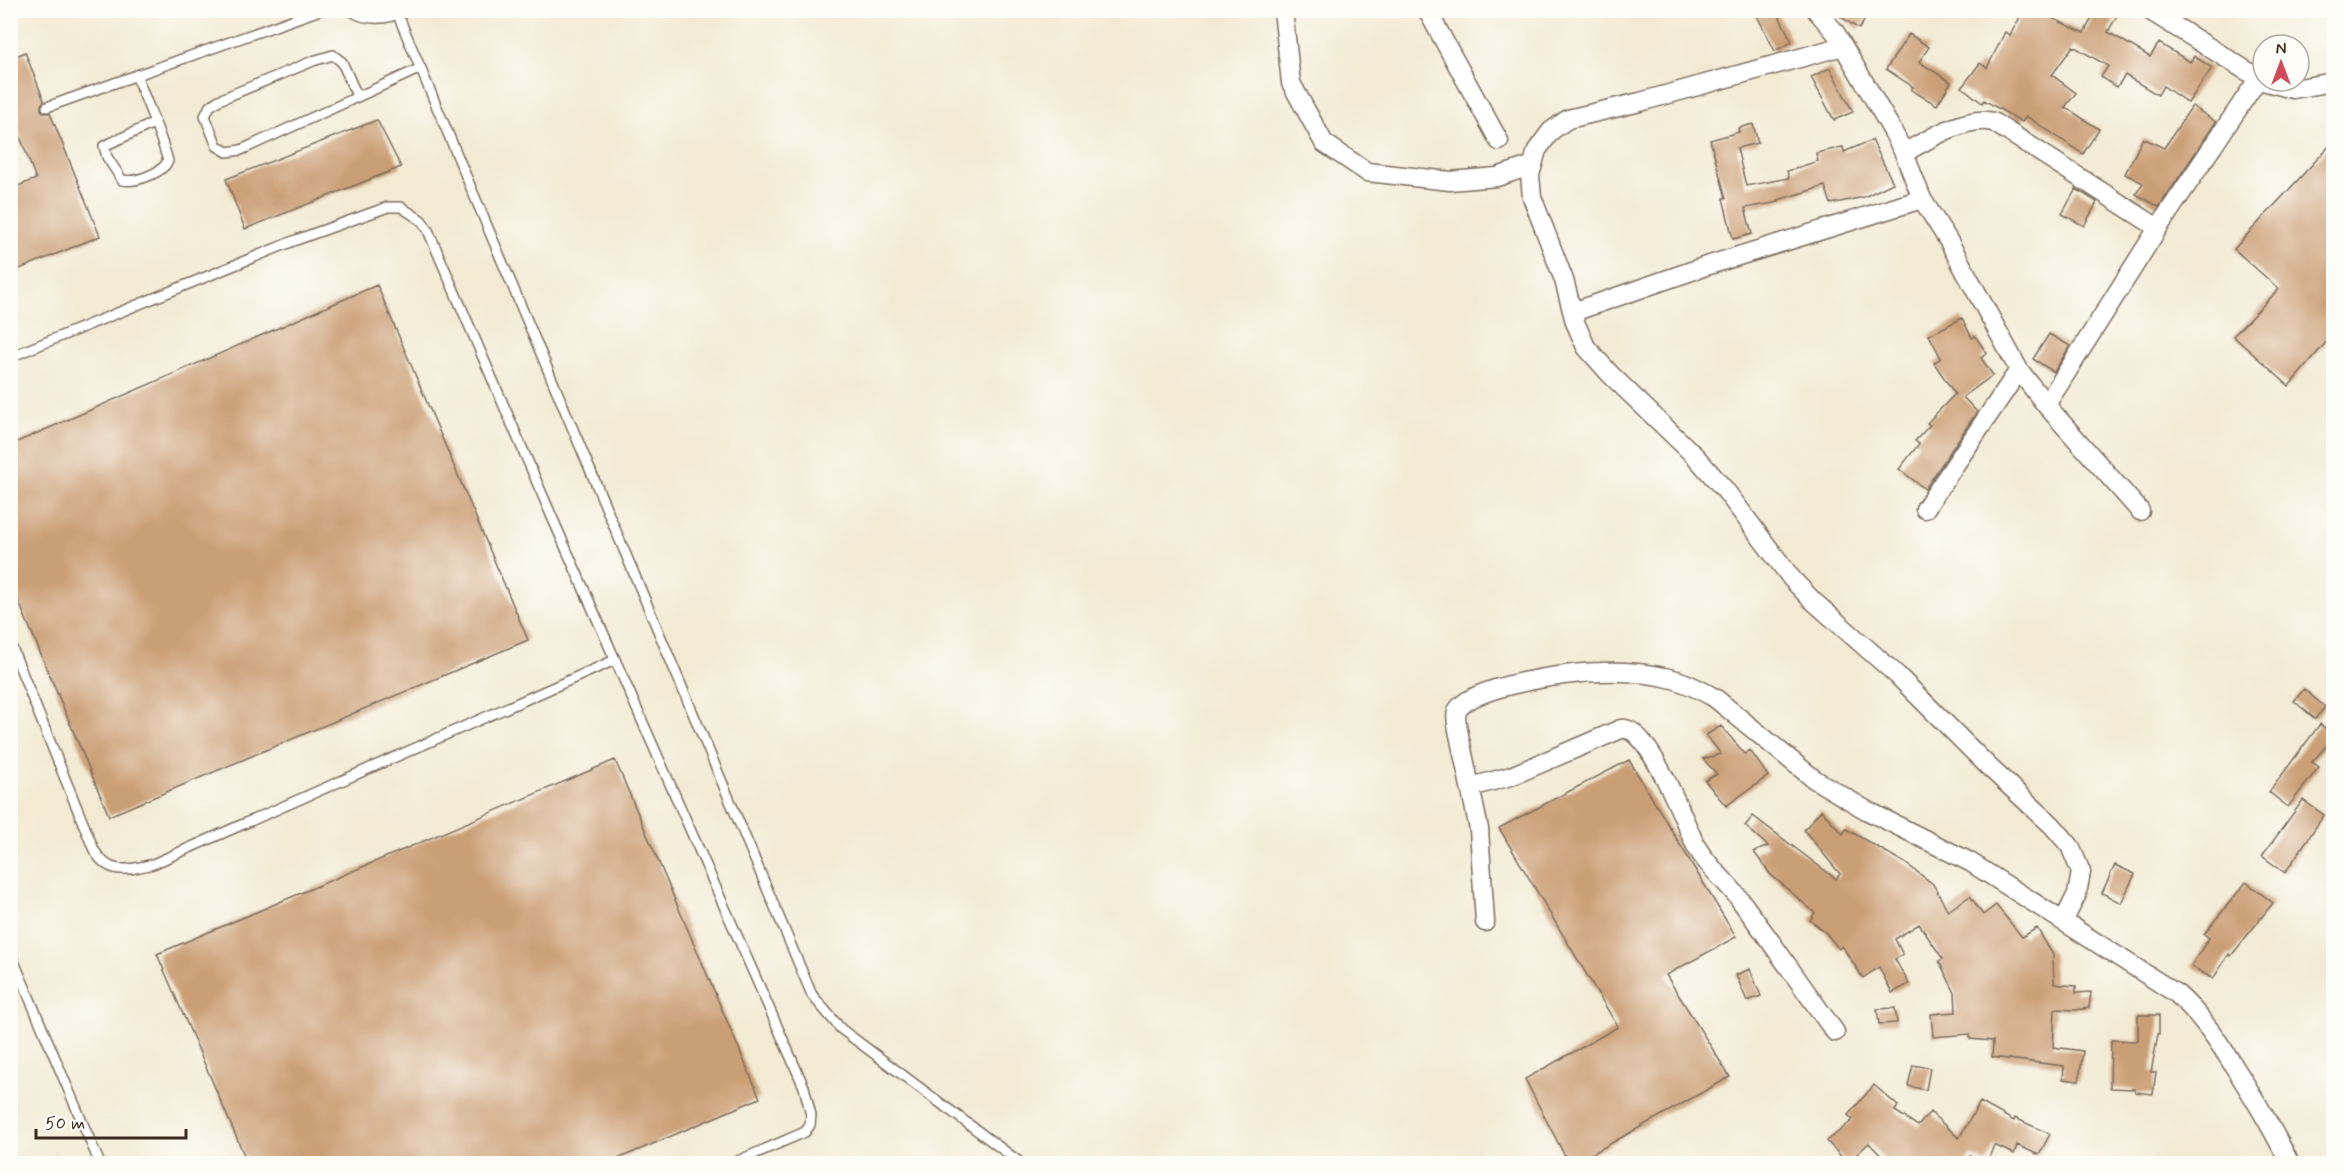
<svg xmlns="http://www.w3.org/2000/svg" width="2344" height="1174" font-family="Mynerve,sans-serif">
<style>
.building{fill:#cb9f76}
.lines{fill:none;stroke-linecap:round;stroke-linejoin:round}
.lane-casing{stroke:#7b6d5d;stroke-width:12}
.street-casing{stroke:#7b6d5d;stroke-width:21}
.lane{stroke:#fff;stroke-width:9}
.street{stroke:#fff;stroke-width:18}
</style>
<rect width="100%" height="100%" fill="#fdfcf7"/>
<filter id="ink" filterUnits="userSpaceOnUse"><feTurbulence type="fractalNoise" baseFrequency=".0167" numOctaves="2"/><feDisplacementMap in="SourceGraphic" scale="12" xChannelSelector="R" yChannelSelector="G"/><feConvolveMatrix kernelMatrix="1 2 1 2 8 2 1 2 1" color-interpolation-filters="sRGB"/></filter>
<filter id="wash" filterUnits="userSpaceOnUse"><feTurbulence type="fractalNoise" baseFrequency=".008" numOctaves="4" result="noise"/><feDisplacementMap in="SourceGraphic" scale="24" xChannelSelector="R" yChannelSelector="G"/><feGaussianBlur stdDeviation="1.35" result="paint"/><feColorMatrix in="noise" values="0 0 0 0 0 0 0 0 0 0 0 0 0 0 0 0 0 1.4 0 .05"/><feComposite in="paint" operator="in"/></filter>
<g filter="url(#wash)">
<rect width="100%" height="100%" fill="#f2ead3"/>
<g id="blocks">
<path class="building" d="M1754 10H1776L1792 42 1775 51Z
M1831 10H1871L1859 29Z
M2024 10H2035L2084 33 2096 10H2120L2108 32 2150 57 2159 43 2190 62 2194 56 2212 68 2188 103 2163 86 2158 95 2125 75 2117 87 2101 77 2108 66 2073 46 2052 75 2076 93 2065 107 2099 129 2083 154 2026 116 2022 122 1984 100 1982 103 1962 87 1980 63 1987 68 2005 32 2010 35Z
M1909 34 1929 47 1919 62 1951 82 1937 105 1911 90 1913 87 1886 69Z
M25 52 44 101 41 105V110L45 113H50L100 236 10 273V189L36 179 16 126 19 122V117L10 112V59Z
M1830 68 1853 112 1834 120 1811 77Z
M2192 106 2216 122 2159 207 2136 194 2143 183 2125 174 2143 138 2164 148Z
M377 120 401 167 245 229 226 179Z
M1753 124 1758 143 1737 148 1746 186 1789 178 1787 171 1818 161 1816 153 1843 147 1844 152 1872 140 1893 183 1864 197 1831 204 1825 186 1778 200 1779 202 1745 208 1752 234 1733 239 1723 198H1726L1710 140 1739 132 1738 128Z
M2334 141V333L2289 386 2233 336 2279 289 2234 249Z
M2076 189 2097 202 2084 226 2062 214Z
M377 285 528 640 109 816 10 581V445Z
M1962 318 1972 338 1975 336 1987 353 1981 358 1993 375 1963 397 1977 412 1925 489 1899 469 1919 444 1915 441 1930 425 1927 423 1955 394 1934 363 1941 358 1929 335Z
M2049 334 2070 346 2054 372 2033 359Z
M2304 689 2325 707 2315 719 2294 701Z
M2320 724 2334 737 2312 762 2319 767 2288 807 2269 792Z
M1721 726 1745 754 1750 750 1768 776 1726 806 1705 781 1717 774 1703 759 1721 754 1706 735Z
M615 760 760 1098 606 1164H248L157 954Z
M1629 760 1736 937 1666 975 1730 1077 1574 1164H1569L1525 1079 1618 1027 1499 828Z
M2303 800 2324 815 2285 873 2262 856Z
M1821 810 1843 834 1846 829 1905 863 1933 884 1948 911 1970 896 1983 915 1996 905 2022 937 2037 928 2053 955 2054 984 2076 986V993L2091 992 2089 1008 2075 1010 2055 1009 2053 1047 2083 1051 2079 1081 2063 1079 2064 1066 1992 1057 1993 1041 1970 1039V1034L1933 1037 1931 1014 1956 1012 1955 993 1939 961 1943 959 1919 924 1895 939 1903 955 1895 959 1909 984 1892 993 1879 967 1863 978 1842 946 1839 949 1826 933 1810 920 1815 913 1770 874 1754 852 1768 846 1745 826 1753 816 1836 879 1840 874 1804 830Z
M2115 865 2135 874 2121 903 2102 893Z
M2246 882 2273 903 2231 956 2229 954 2213 979 2191 966 2209 938 2204 934Z
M1750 969 1761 996 1747 1001 1736 975Z
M1895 1008 1897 1023 1879 1024 1877 1009Z
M2138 1015H2159V1034H2158L2151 1072H2156L2153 1094 2135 1092V1089L2110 1088 2111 1040 2138 1041Z
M1913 1065 1930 1068 1926 1090 1908 1086Z
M1874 1085 1898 1106 1895 1111 1918 1126 1930 1112 1959 1138 1980 1102 2014 1121 2015 1118 2050 1134 2039 1155 2017 1145 2014 1154 1994 1145 1987 1163 1970 1156 1965 1164H1889L1869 1143 1847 1163 1827 1141 1853 1120 1848 1115Z"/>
</g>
</g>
<g filter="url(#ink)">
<use href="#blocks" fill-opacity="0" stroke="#7b6d5d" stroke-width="1.5"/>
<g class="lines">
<defs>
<path id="lane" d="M350 10C365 21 388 21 404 10
M398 15 812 995 841 1029 1022 1164
M136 75C147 103 160 132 168 161 162 173 136 183 122 180L107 157 104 146 154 123
M357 96 342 62 333 55 313 61 219 100 210 106 205 116 217 146 227 152 241 150 421 68
M47 107 320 10
M10 121 13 120
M10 357 296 240 388 207H401L421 220 427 228 552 517 804 1087 811 1115 810 1125 805 1132 731 1164
M10 643 94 850C109 876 127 870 153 864L615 660
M10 952 100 1164"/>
<path id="street" d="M1283 10 1291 83 1324 143 1367 172 1450 181 1497 177 1533 165
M1427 10 1499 141
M1816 10 1835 32 1892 130 1904 153 1922 199 1948 240 2019 370 2046 405 2140 511
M2149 10 2263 81
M1843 46 1640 102 1568 119 1551 131 1537 150 1530 175 1532 197 1564 280 1575 322 1586 347 1610 374 1696 457 1725 490 1792 579 1812 600 1897 675 1989 767 2052 825 2070 846 2081 872 2077 894 2064 920
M2263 81 2293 89 2334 82
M1904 153C1927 140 1967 115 1993 122L2158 228
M1573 312 1703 267 1922 199
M2046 405 2158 228 2258 79
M1925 509 2019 370
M1471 787 1511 776 1621 729C1647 723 1685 823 1695 844 1704 863 1728 883 1741 901 1773 944 1803 988 1835 1032
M1485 922 1479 829 1458 730C1457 724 1455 717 1457 711 1469 686 1572 672 1600 672 1621 671 1644 673 1664 677 1682 680 1699 689 1715 698L1814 779 1866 810 1970 862 2177 994C2202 1016 2219 1042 2237 1071 2256 1101 2274 1131 2290 1164"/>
</defs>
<use href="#lane" class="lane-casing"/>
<use href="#street" class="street-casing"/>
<use href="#lane" class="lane"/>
<use href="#street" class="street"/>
</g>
</g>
<rect width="2344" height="1174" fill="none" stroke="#fdfcf7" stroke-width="36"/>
<g transform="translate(2281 63)"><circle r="28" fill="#fdfcf7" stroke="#afa8a0" stroke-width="1.5"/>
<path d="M0-4.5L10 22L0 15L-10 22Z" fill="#d1495b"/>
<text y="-9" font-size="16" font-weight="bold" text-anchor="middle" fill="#3b2a1e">N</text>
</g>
<path d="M36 1129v9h150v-9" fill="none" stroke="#3b2a1e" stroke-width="3"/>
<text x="45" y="1129" font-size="18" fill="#3b2a1e" stroke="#fdfcf7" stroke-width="4.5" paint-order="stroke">50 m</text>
</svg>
